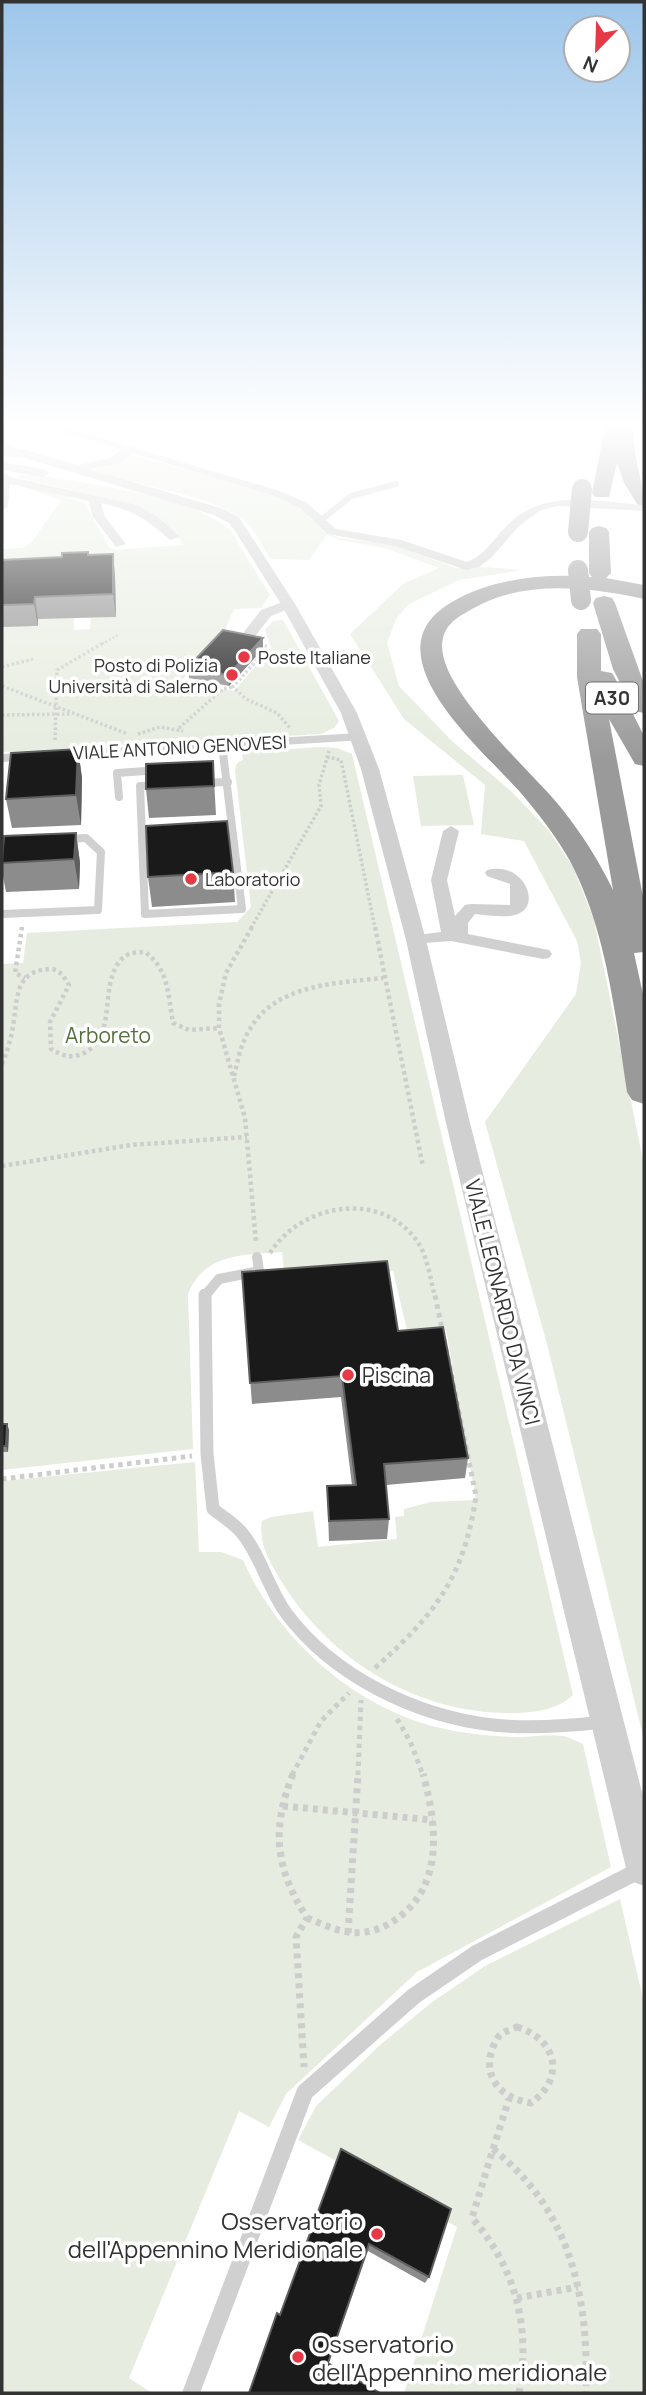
<svg xmlns="http://www.w3.org/2000/svg" width="646" height="2395" font-family="Manrope,sans-serif">
<style>
.green{fill:#e6ecdf}
.lines{fill:none;stroke-linecap:round;stroke-linejoin:round}
.path-far4{stroke:#cdcdcd;stroke-width:2.5;stroke-dasharray:2 2;stroke-linecap:butt}
.path-far3{stroke:#cdcdcd;stroke-width:3.5;stroke-dasharray:2.5 2.5;stroke-linecap:butt}
.path-far2{stroke:#cdcdcd;stroke-width:4.5;stroke-dasharray:3.5 3.5;stroke-linecap:butt}
.path-far1{stroke:#cdcdcd;stroke-width:5;stroke-dasharray:4.5 4.5;stroke-linecap:butt}
.path{stroke:#cdcdcd;stroke-width:7;stroke-dasharray:5 5;stroke-linecap:butt}
.service-far4{stroke:#d0d0d0;stroke-width:6}
.service-far3{stroke:#d0d0d0;stroke-width:8}
.service-far2{stroke:#d0d0d0;stroke-width:10}
.service-far1{stroke:#d0d0d0;stroke-width:13}
.service{stroke:#d0d0d0;stroke-width:17}
.minor{fill:#d0d0d0;fill-rule:evenodd}
.tertiary{fill:#d0d0d0;fill-rule:evenodd}
.motorway{fill:#9a9a9a;fill-rule:evenodd}
.motorway-bridge{stroke:#9a9a9a;stroke-width:20}
.wall{fill:#8c8c8c}
.shaded-wall{fill:#5f5f5f}
.building{fill:#1a1a1a;stroke:#5f5f5f;stroke-width:2}
.poi-dot{fill:#e63946;stroke:#fff;stroke-width:2.5}
.labels{text-anchor:middle;dominant-baseline:central;stroke-width:7;stroke-linejoin:round;paint-order:stroke}
.far-poi-label{font-size:18px;fill:#333;stroke:#fff;text-anchor:start}
.far-street-label{font-size:18px;fill:#333;stroke:#fff}
.shield{fill:#fff;stroke:#707070;stroke-width:2}
.shield-label{font-size:19px;font-weight:bold;fill:#333}
.park-label{font-size:21px;fill:#56703f;stroke:#fff}
.street-label{font-size:21px;fill:#333;stroke:#fff}
.poi-label{font-size:21px;fill:#333;stroke:#fff;text-anchor:start}
.near-poi-label{font-size:24px;fill:#333;stroke:#fff;text-anchor:end}
</style>
<rect width="100%" height="100%" fill="#fff"/>
<path class="green" d="M131 457H142L283 497 297 504 328 533 339 538 391 544 456 568 485 567 522 570 459 580 409 604 396 619 387 643 399 686 452 741 512 792 549 831 573 867 594 920 644 1165V1740L547 1344 485 1122 576 994 581 963 577 941 524 841 481 834 485 785 404 719 350 634 403 584 439 568 385 548 339 540 327 535 309 560 271 559C263 547 256 532 246 522 222 497 127 484 91 469L116 463Z
M26 473C76 482 194 496 230 530L270 595 261 608 234 609 224 632 181 681 234 691 271 648 265 630 273 621 283 620 339 721 334 728 321 734 2 752V623L37 627 39 611 74 618V630L90 629 91 618 115 617 2 581V549L23 548 32 542 61 500 18 485 66 496 85 504 109 547 114 550 184 545 176 534 130 504 16 477Z
M321 747 337 748 352 754 573 1695C557 1711 531 1713 509 1713 417 1713 332 1661 283 1584 271 1564 258 1545 262 1521L271 1517 313 1511 318 1547 397 1539 395 1517 404 1516V1509L431 1502 476 1500 446 1330 408 1334 393 1271 285 1279 282 1252C243 1255 204 1253 188 1294L193 1449 2 1470V964L23 963 27 933 237 922 251 907 235 770 237 763 243 760 242 752Z
M463 775 474 825 421 826 413 776Z
M195 1462 199 1552H221L243 1560C280 1645 367 1719 461 1732 480 1735 501 1737 520 1737 534 1737 550 1734 563 1736 570 1737 577 1742 583 1744L611 1867 417 1972 286 2094 269 2127 239 2111 129 2378 152 2393H2V1481Z
M620 1899 644 2003V2393H404L457 2227 298 2140 316 2106 380 2045 431 2003 485 1966Z"/>
<g class="lines">
<path class="path-far4" d="M102 644 118 635"/>
<path class="path-far3" d="M260 644 268 647 233 687 246 699 277 713 290 728
M2 667 33 659
M2 686 128 734
M2 715 71 714
M179 728 223 689 233 687
M138 734 160 727 183 731
M55 740 57 670 105 642
M327 757 341 760 375 928
M251 928 321 806 319 785 329 751"/>
<path class="path-far2" d="M22 927 15 973 25 978
M252 927 226 973 219 1004V1028L245 1118 256 1243
M375 927 423 1167
M2 1064C7 1052 11 1039 13 1026 18 997 14 969 53 969L62 974 69 985 50 1022 51 1049C61 1055 70 1059 82 1054 119 1037 98 988 120 961 126 953 135 952 145 952 169 969 168 996 173 1023L189 1030 219 1028
M234 1076C238 1060 241 1043 250 1029 276 984 337 983 383 978
M2 1166 131 1145 247 1137
M270 1253C301 1204 380 1189 417 1241 428 1257 430 1278 435 1297"/>
<path class="path-far1" d="M2 1479 192 1456
M375 1668C435 1614 464 1578 476 1496L435 1295
M397 1719 410 1741 423 1775
M292 1775 321 1721 349 1693
M358 1775 361 1700"/>
<path class="path" d="M293 1774C271 1829 275 1868 307 1918L296 1937 304 2067
M283 1806 433 1820
M307 1918C320 1923 334 1930 348 1932 368 1935 388 1927 403 1914 444 1879 436 1821 423 1774
M348 1933 358 1774
M517 2027C557 2039 566 2078 531 2103 505 2099 484 2082 491 2053 493 2047 496 2038 501 2034 506 2031 512 2029 517 2027Z
M493 2149 509 2099
M517 2298 578 2287
M519 2393C531 2328 516 2268 472 2218L493 2149C571 2211 589 2297 586 2393"/>
<path class="service-far4" d="M320 521 351 496 396 484"/>
<path class="service-far3" d="M200 783 228 782
M159 785 140 786 145 914 242 909 222 745
M119 797 117 773 160 770
M2 914 98 910 101 852 86 838 65 839"/>
<path class="service-far2" d="M204 1297 219 1279 259 1271 257 1257"/>
<path class="service-far1" d="M205 1295 207 1454 213 1509C223 1517 234 1523 242 1533 261 1556 268 1588 286 1613 333 1676 415 1716 493 1725 530 1729 568 1726 605 1722"/>
<path class="service" d="M191 2393 305 2092 414 1996 477 1953 644 1868"/>
<path class="minor" d="M37 424H53L280 491 307 503 336 529 401 540 467 562C485 556 496 535 510 523 546 488 598 502 644 505V511L558 506 541 510 519 526 492 557 479 567 466 570 395 546 328 534 299 507 272 495Z
M2 450 26 455 21 458 2 456Z
M5 473 10 477 137 505 158 517 180 537 170 540C146 518 132 510 101 503L105 517 126 544 116 547 93 517 89 501 10 484 8 507 2 510V474Z
M288 600 293 601V607L271 616 252 640H242L240 637 261 610Z
M359 733 366 737 364 740 2 762V754Z
M451 826 459 831 447 880 455 916 465 905 471 904 510 905V884L487 876 485 873 487 870C524 860 544 908 515 915 503 918 487 915 475 914L468 923V934L549 950 552 954 549 958 543 959 451 941 410 944 407 940 410 936 441 932 431 880 443 831Z"/>
<path class="tertiary" d="M2 443 77 465 110 458 127 446H135V452L118 464 89 469 224 509 239 517 295 604 357 713 379 769 426 940 470 1123 644 1800V1886L631 1881 626 1868 446 1123 406 940 361 769 341 713 281 604 235 531 229 523 214 515 2 451Z
M2 462 43 469 49 473 43 477 2 470Z"/>
<path class="motorway" d="M617 424H635C630 454 644 477 644 506L637 504 624 483 617 463 609 497H595L592 493 604 432 607 428 616 427Z
M599 526 606 528 609 532 611 573 606 578 644 585V599C589 587 523 579 472 609 460 616 447 622 443 638 431 684 534 773 562 809 582 834 599 861 613 890L577 677V634L581 629H597L601 634V671L612 673 615 678 644 736V766L635 764 609 719 644 902V952L634 953 644 999V1104L632 1100 627 1092C615 1014 607 932 570 861 556 836 538 813 520 792 481 748 365 652 452 602 493 578 546 573 592 577L589 573V532L592 528Z
M604 596 612 598 615 603 644 684V713L635 711 632 706 613 669 593 603 596 598Z"/>
<path class="motorway-bridge" d="M578 532 582 489
M578 570 581 600"/>
</g>
<path class="wall" d="M113 554 115 576 116 617 38 619V626L2 627V560Z
M263 649 229 686 189 678 188 667Z
M78 749 82 778 81 825 12 828 6 799Z
M213 761 216 815 149 818 146 789Z
M76 833 80 863 79 889 6 892 2 871V850Z
M233 872 235 902 152 907 148 877Z
M242 1272 398 1331 468 1458 465 1478 386 1485 389 1519 387 1539 329 1541 327 1486 352 1485 341 1397 252 1404Z
M2 1424H7L9 1430 8 1452H2Z
M341 2149 429 2277 425 2283 368 2251 328 2364 249 2393 280 2315Z"/>
<path class="shaded-wall" d="M113 554 115 576 116 617 113 594Z
M35 597 38 619V626L34 604Z
M263 638V649L229 686 228 675Z
M78 749 82 778 81 825 76 795Z
M76 833 80 863 79 889 74 859Z
M7 1424 9 1430 8 1452 6 1446Z"/>
<path class="building" d="M88 552V555L113 554V594L35 597 34 604 2 605V560L62 557V553Z
M223 630 263 638 228 675 188 667Z
M78 749 76 795 6 799 11 753Z
M213 761 214 786 146 789V764Z
M227 821 233 872 148 877 146 826Z
M76 833 74 859 2 863 4 836Z
M387 1261 398 1331 443 1327 468 1458 384 1464 389 1519 329 1521 327 1486 356 1485 342 1376 250 1383 242 1272Z
M2 1424H7L6 1446H2Z
M341 2149 451 2209 429 2277 369 2244 328 2363 380 2393H249L277 2313 280 2315Z"/>
<linearGradient id="sky" x2="0" y2="1"><stop stop-color="#9ec6ea"/><stop offset="0.56" stop-color="#fff"/><stop offset="1" stop-color="#fff" stop-opacity="0"/></linearGradient>
<rect width="646" height="759" fill="url(#sky)"/>
<g class="poi-dot">
<circle cx="244" cy="657" r="7"/>
<circle cx="232" cy="675" r="7"/>
<circle cx="191" cy="879" r="7"/>
<circle cx="348" cy="1375" r="7"/>
<circle cx="377" cy="2234" r="7"/>
<circle cx="298" cy="2357" r="7"/>
</g>
<g class="labels">
<g class="far-poi-label">
<text x="258" y="657">Poste Italiane</text>
<text x="218" y="665" text-anchor="end">Posto di Polizia<tspan x="218" dy="21">Università di Salerno</tspan></text>
<text x="205" y="879">Laboratorio</text>
</g>
<g class="far-street-label">
<text transform="translate(180 747) rotate(-3)">VIALE ANTONIO GENOVESI</text>
</g>
<rect class="shield" x="586" y="682.5" width="52" height="31" rx="5"/>
<g class="shield-label">
<text x="612" y="698">A30</text>
</g>
<g class="park-label">
<text x="108" y="1035">Arboreto</text>
</g>
<g class="street-label">
<text transform="translate(503 1302) rotate(76)">VIALE LEONARDO DA VINCI</text>
</g>
<g class="poi-label">
<text x="362" y="1375">Piscina</text>
</g>
<g class="near-poi-label">
<text x="363" y="2220">Osservatorio<tspan x="363" dy="28">dell'Appennino Meridionale</tspan></text>
<text x="312" y="2343" text-anchor="start">Osservatorio<tspan x="312" dy="28">dell'Appennino meridionale</tspan></text>
</g>
</g>
<rect width="646" height="2395" fill="none" stroke="#333333" stroke-width="7"/>
<g transform="translate(597 49) rotate(203)"><circle r="33" fill="#ffffff" stroke="#adadad" stroke-width="2"/>
<path d="M0-5L12 26L0 18L-12 26Z" fill="#e63946"/>
<text y="-10" font-size="19" font-weight="bold" text-anchor="middle" fill="#333333">N</text>
</g>
</svg>
